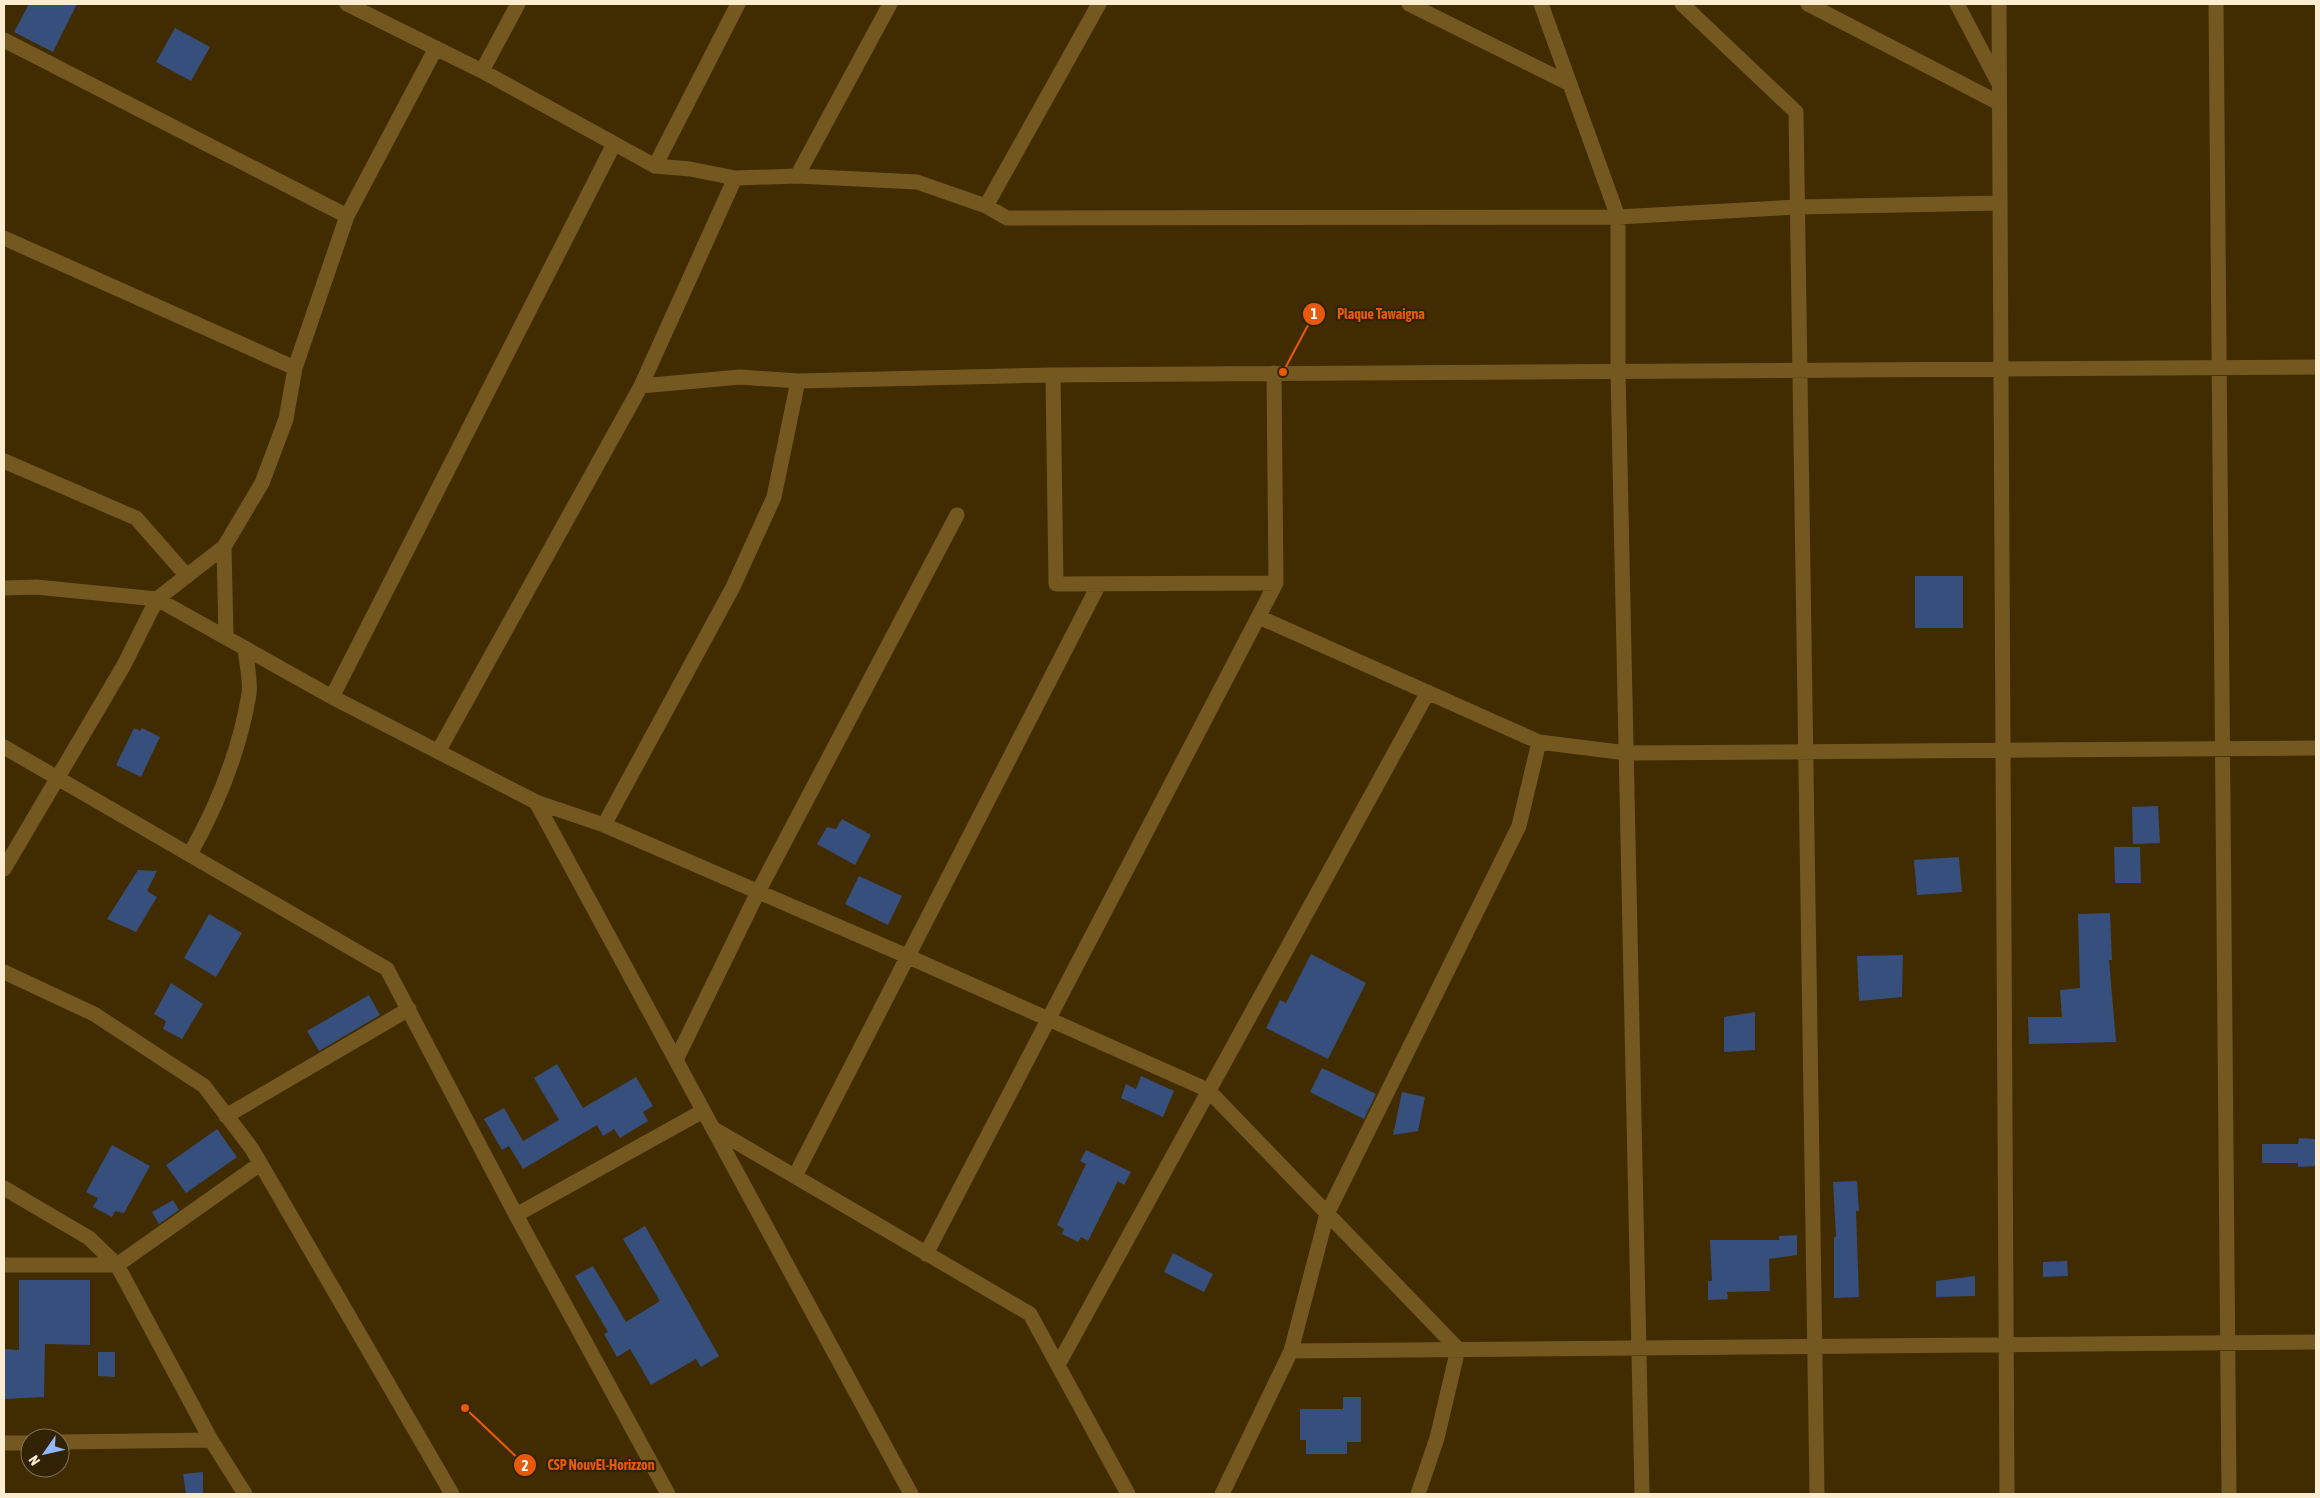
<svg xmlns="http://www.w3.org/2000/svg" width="2320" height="1498" font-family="'Asap Condensed',sans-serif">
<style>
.building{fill:#364f7c}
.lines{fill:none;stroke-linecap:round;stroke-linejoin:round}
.street{stroke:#755820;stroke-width:15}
.leader{fill:none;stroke:#e8590c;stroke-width:2}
.callout-dot{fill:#e8590c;stroke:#322305;stroke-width:2}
.mark-label{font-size:15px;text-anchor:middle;font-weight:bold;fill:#fff}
.callout-label{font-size:14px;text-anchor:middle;font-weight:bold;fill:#e8590c;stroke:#322305;stroke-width:4.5;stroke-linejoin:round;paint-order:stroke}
</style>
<rect width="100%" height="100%" fill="#402c00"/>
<path class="building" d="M29 4H77L53 52 14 32Z
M175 28 210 47 191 81 156 62Z
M1915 576H1963V628H1915Z
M134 728 140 731 142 728 160 737 141 777 116 765Z
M2158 806 2160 843 2133 844 2132 807Z
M842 819 871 835 855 865 817 844 827 827 836 829Z
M2114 847H2140L2141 883H2115Z
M1959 857 1962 892 1917 895 1914 860Z
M138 870 157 871 147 891 157 897 136 932 107 919Z
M859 876 902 896 888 925 845 904Z
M2110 913 2112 960H2109L2116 1042 2029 1044 2028 1017H2062L2060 990 2080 988 2078 914Z
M209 914 242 933 216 977 184 958Z
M1311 954 1366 983 1328 1059 1266 1028 1280 1000 1286 1003Z
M1903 955 1902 997 1859 1001 1857 956Z
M171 983 203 1004 182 1039 163 1029 166 1021 154 1014Z
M369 995 380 1015 319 1051 307 1031Z
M1755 1012V1050L1724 1052V1017Z
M557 1064 583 1108 636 1077 653 1106 643 1112 648 1121 620 1138 614 1129 603 1136 597 1125 523 1169 509 1146 502 1150 484 1119 504 1108 523 1141 559 1120 534 1078Z
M1322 1068 1376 1094 1364 1119 1310 1092Z
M1141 1076 1174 1091 1163 1117 1121 1098 1126 1084 1136 1089Z
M1402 1092 1425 1097 1418 1131 1393 1135Z
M217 1129 237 1157 186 1193 166 1165Z
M2299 1138 2316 1139V1166L2298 1167V1163H2262V1144H2298Z
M112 1145 150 1166 124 1213 115 1211 112 1217 93 1207 98 1198 86 1192Z
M1086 1150 1131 1172 1124 1185 1118 1181 1088 1241 1081 1237 1078 1242 1062 1234 1064 1229 1057 1225 1086 1164 1080 1161Z
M1857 1181 1859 1211H1856L1859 1297 1834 1298V1237H1836L1833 1182Z
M173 1200 179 1210 159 1224 152 1212Z
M645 1226 719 1356 701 1367 696 1359 651 1385 630 1349 617 1357 604 1334 608 1332 575 1276 593 1266 626 1322 660 1301 623 1239Z
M1797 1235V1255L1769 1259 1770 1291 1727 1292 1728 1299 1708 1300V1281H1712L1710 1240H1779V1236Z
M1173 1253 1213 1274 1204 1292 1164 1272Z
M2067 1261 2068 1276 2043 1277V1262Z
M1975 1276V1296L1936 1297V1281Z
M19 1280H90V1345L45 1344 44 1397 4 1399V1349L19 1350Z
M98 1352H115V1377L98 1376Z
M1343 1397H1361V1442H1347V1454H1306V1440H1300V1409H1343Z
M203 1472V1494H186L183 1474Z"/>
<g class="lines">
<path class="street" d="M347 4 482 71 655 166 690 169 735 178 641 386 439 750
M1409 4 1570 84
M1541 4 1618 217V371L1642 1494
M1682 4 1796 112 1817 1494
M1808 4 1999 103
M1957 4 1998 82
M1999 4 2007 1494
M2216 4 2229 1494
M4 40 347 216
M482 71 518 4
M655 166 738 4
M797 176 917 182 986 206 1007 218 1618 217 1798 207 2000 203
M735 178 797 176 890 4
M986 206 1099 4
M4 238 295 368 286 419 262 483 224 547
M295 368 347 216 436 48
M1053 375 1056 584 1276 583
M641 386 740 377 798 381 1053 375 2316 367
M4 461 136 518 187 576
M4 588 36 587 157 599 332 697 536 802 604 825 909 957 1208 1090 1458 1349 1437 1438 1418 1494
M1259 617 1539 742 1627 753 2316 748
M332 697 614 144
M4 747 387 969 516 1215 668 1494
M536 802 911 1494
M604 825 733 587 774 497 798 381
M190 854C217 806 240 749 249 694 251 680 246 662 245 648
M4 869 124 665 157 599 224 547 226 637
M4 972 94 1014 204 1086 252 1149 452 1494
M676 1060 758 892 957 515
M226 1116 409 1009
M714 1129 1030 1314 1128 1494
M795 1176 1099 584
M4 1188 89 1238 117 1265 211 1440 245 1494
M516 1215 703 1111
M926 1254 1276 583 1274 373
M4 1265H117L260 1164
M1291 1351 2316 1342
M1058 1365 1428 692
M60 1442 211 1440
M4 1443H30
M1222 1494 1291 1351 1327 1214 1519 826 1539 742"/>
</g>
<path class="leader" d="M1283 372L1314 314M465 1408L525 1465"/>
<g class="callout-dot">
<circle cx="1283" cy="372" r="5"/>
<circle cx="465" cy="1408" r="5"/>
<circle cx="1314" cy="314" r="12"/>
<circle cx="525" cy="1465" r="12"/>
</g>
<g class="mark-label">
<text x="1314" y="319">1</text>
<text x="525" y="1471">2</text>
</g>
<g class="callout-label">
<text x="1381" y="319">Plaque Tawaigna</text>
<text x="601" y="1470">CSP NouvEl-Horizzon</text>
</g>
<rect width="2320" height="1498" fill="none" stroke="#fcecd0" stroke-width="10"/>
<g transform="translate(45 1453) rotate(236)"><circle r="24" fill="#322305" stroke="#837356"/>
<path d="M0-4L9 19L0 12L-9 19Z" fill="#91b8fd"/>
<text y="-8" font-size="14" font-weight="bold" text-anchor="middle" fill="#fcecd0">N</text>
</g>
</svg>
